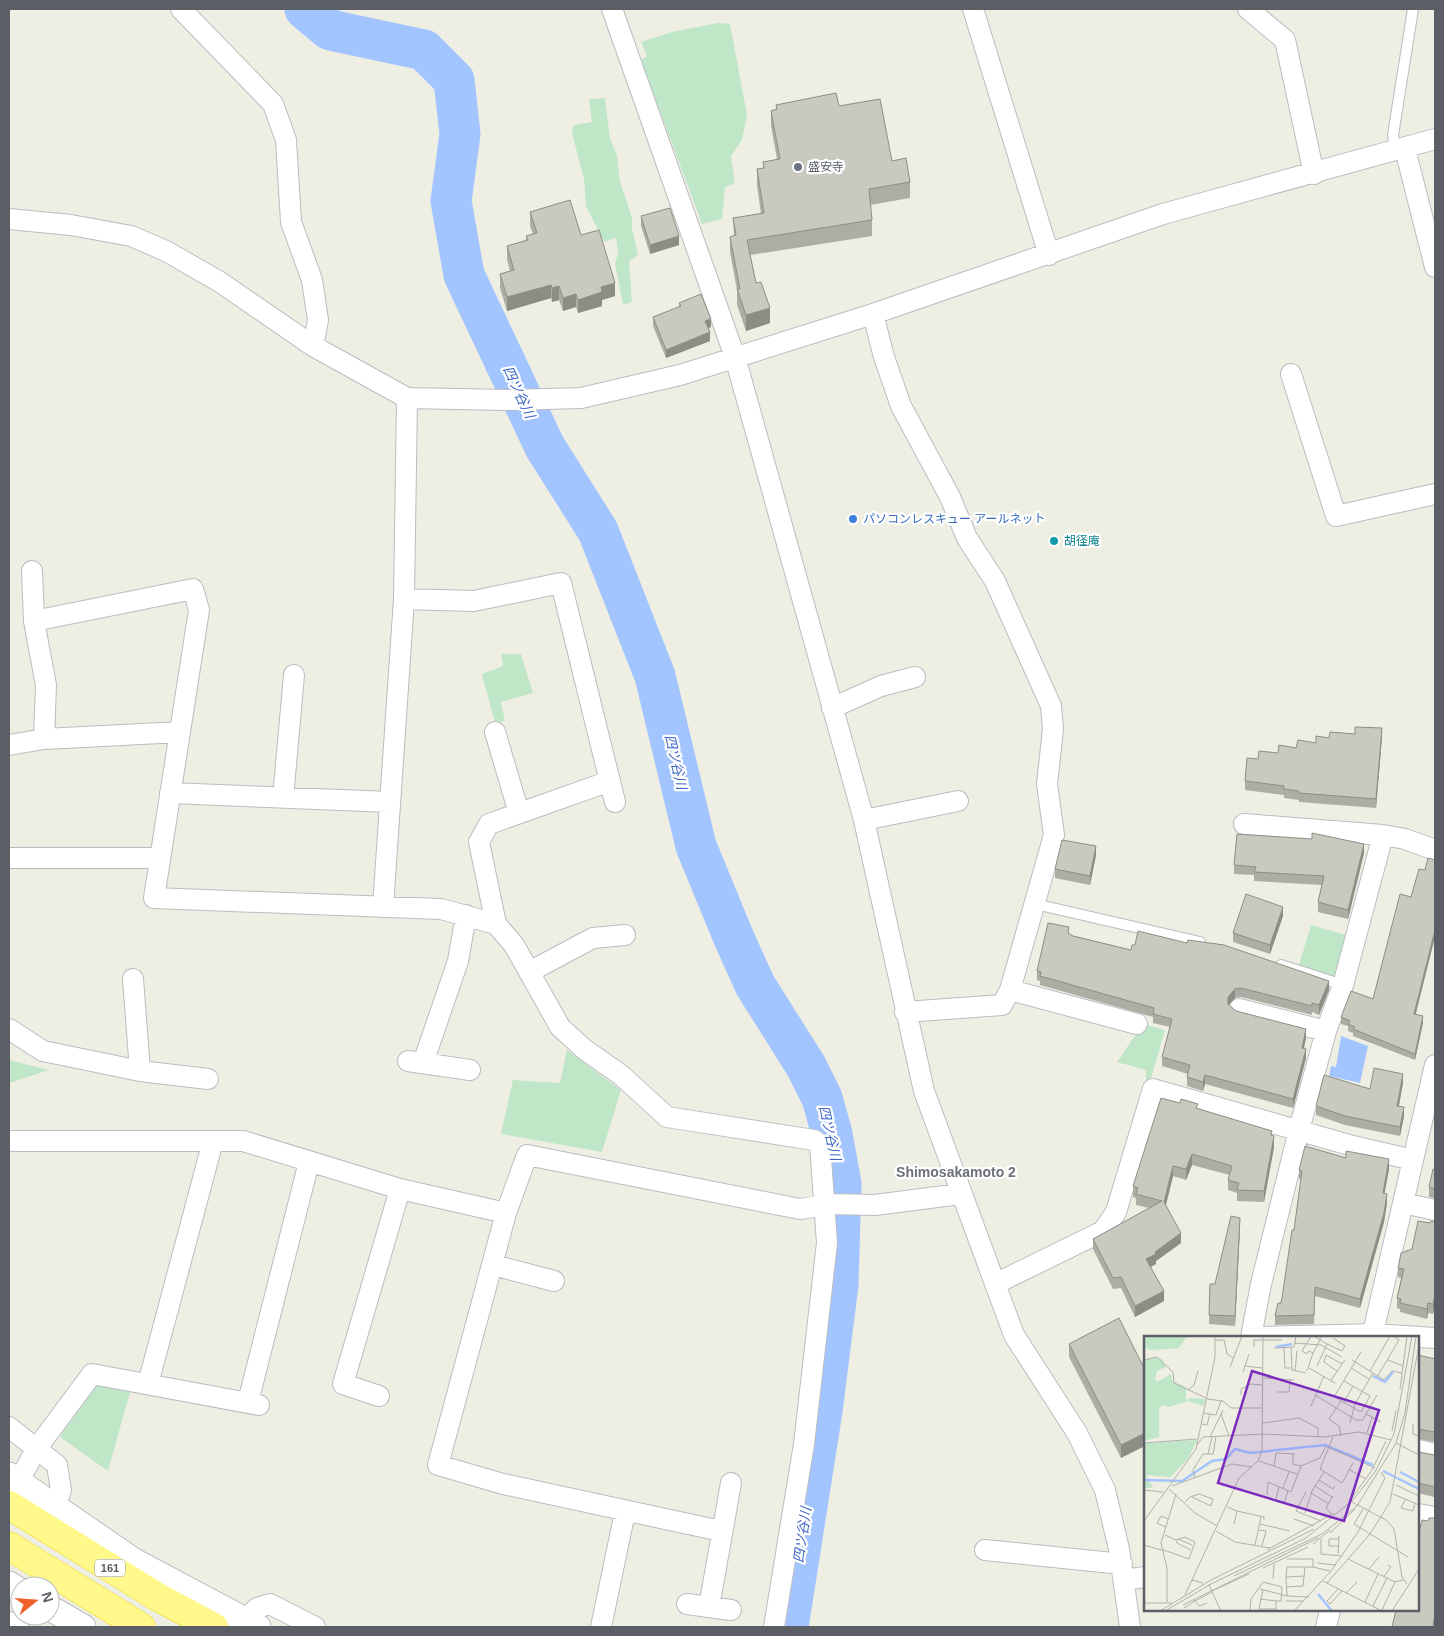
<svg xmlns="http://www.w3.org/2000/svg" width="1444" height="1636" font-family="Helvetica,'Noto Sans JP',sans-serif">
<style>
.green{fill:#bfe7c7}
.water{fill:#a3c5ff}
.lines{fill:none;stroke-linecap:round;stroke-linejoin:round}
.river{stroke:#a3c5ff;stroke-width:41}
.service-casing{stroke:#bbbcc3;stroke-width:12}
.minor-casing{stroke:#bbbcc3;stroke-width:22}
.tertiary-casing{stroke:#bbbcc3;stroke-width:27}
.motorway-casing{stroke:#f2d600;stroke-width:29}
.service{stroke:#fff;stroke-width:10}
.minor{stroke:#fff;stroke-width:20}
.tertiary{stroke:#fff;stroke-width:25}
.motorway{stroke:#fff88a;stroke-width:28}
.wall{fill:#aeada5}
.shaded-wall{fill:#8d8d86}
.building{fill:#cac9c0;stroke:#8d8d86}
.worship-dot{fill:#6b7280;stroke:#fff;stroke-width:2}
.shop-dot{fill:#3f7fe0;stroke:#fff;stroke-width:2}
.culture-dot{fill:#0f9aa8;stroke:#fff;stroke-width:2}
.labels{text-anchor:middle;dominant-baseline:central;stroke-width:4.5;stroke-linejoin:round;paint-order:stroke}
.shield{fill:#fff;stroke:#8c8e93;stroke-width:1}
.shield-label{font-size:11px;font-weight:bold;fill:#5b5e65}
.worship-label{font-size:12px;fill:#5b616d;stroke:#fff;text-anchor:start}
.shop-label{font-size:12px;fill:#366cbe;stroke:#fff;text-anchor:start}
.culture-label{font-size:12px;fill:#0d838f;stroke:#fff;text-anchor:start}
.water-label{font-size:14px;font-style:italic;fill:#4268c6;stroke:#fff}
.neighbourhood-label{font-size:14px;font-weight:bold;fill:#6c7077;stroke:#fff}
.inset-river{fill:none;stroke:#a3c5ff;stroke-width:2.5}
.inset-road{fill:none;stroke:#b0b0ad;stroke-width:1}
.view{fill:#7b2cbf;fill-opacity:0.15;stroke:#7b2cbf;stroke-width:2.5}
.inset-edge{fill:none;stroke:#5b5e65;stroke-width:2.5}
</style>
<rect width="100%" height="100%" fill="#efeee3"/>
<path class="green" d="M718 23 730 24 747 115 742 140 731 156 735 183 725 187 722 219 702 224 641 60 647 56 641 42 672 32Z
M605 98 610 139 617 156 620 182 632 218V229L638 255 629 261 632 302 623 305 615 263 618 254 616 238 604 242 586 206 584 179 572 133 574 125 592 122 589 99Z
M501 654H521L533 693 501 702 505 721 495 723 482 674 503 666Z
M1311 925 1346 935 1335 978 1299 965Z
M1143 1024 1165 1030 1150 1082 1146 1080V1070L1117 1062Z
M567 1050 621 1090 602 1152 501 1134 513 1080 560 1083Z
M9 1060 49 1070 9 1083Z
M94 1382 130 1392 108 1471 60 1437Z"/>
<path class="water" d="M1341 1036 1368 1046 1360 1083 1329 1076 1331 1066 1336 1067Z"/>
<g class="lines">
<path class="river" d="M305 9 330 30 424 50 454 80 460 134 451 201 464 275 545 447 598 531 655 676 696 846 733 936 755 985 806 1066 822 1098 832 1134 841 1184 838 1285 822 1411 788 1627"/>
<defs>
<path id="service" d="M1396 152 1393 135 1413 9
M1035 904 1200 942
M1281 965 1343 985"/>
<path id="minor" d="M181 9 273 104 286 140 291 222 312 280 318 320 313 346
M612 9 735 357 864 820 924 1091 1014 1335 1077 1433 1105 1490 1119 1549 1130 1627
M973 9 1049 255
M1248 9 1285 40 1314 174
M1405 149 1435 267
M9 219 71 225 131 236 166 251 220 282 313 346 407 398 507 400 581 398 680 375 873 314 1163 214 1435 139
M873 314 884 357 901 406 950 497 967 538 995 581 1051 706 1053 729 1047 784 1054 835 1010 990 1002 1005 905 1012
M1291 374 1336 516 1435 494
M32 571 34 621 46 685 44 739
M404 599 474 601 561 583 615 802
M34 621 193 589 199 610 154 898 441 909 496 924 514 945 560 1027 584 1049 621 1075 667 1117 814 1140 820 1144 827 1243 804 1444 774 1627
M832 708 881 686 915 677
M495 732 519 813
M9 745 44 739 180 732
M170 793 390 802
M283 798 294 675
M864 820 958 801
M1244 824 1383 835 1405 839 1435 850
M9 858H160
M383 907 404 599 407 398
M496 924 479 842 489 824 610 781
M529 972 593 938 625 935
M133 979 140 1071
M1010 990 1137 1024
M1239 1009 1326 1031
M9 1029 43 1051 140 1071 208 1079
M408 1061 470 1070
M423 1063 458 961 466 915
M9 1141H243L400 1189 506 1213
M1403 1203 1435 1210
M493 1265 554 1281
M995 1284 1103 1231 1116 1212 1153 1089 1353 1146 1413 1160
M1251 1337 1261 1284 1299 1130 1326 1031 1343 985 1383 835
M1264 1337 1373 1334 1435 1338
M1372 1337 1435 1065
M148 1384 213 1141
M379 1396 343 1384 400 1189
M248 1402 309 1162
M9 1427 57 1465 61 1490 55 1508
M1418 1450 1435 1454
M18 1482 37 1448 92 1374 259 1405
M1418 1514 1435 1517
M721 1531 503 1484 438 1465 506 1213 527 1155 800 1209 832 1204 875 1205 960 1194
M985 1550 1122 1564
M1124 1580 1145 1577
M687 1604 731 1610
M709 1607 731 1483
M245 1620 257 1608 270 1604 315 1627
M9 1622 18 1627
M601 1627 625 1512
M1326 1627 1330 1610"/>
<path id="tertiary" d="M9 1475 134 1561 258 1627
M9 1584 20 1591
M50 1608 83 1627"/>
<path id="motorway" d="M9 1505 156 1596 214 1627
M9 1546 141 1627"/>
</defs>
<use href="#service" class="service-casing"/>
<use href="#minor" class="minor-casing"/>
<use href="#tertiary" class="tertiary-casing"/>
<use href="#motorway" class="motorway-casing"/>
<use href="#service" class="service"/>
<use href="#minor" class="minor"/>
<use href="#tertiary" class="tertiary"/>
<use href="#motorway" class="motorway"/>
</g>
<path class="wall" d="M776 105 839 106 892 161 910 182V198L870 205 872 220V236L750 255 756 283 770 323 746 331 737 305V290L730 252V237L734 236 733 218 761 214 757 185V169L763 168V162L777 159 771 126V111L776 109Z
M530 212 581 235 615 296 602 300V306L578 313 576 307 563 311 559 300 552 302 551 298 507 311 500 288V274L510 271 507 259V246L526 240V236L533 234 530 226Z
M641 216 679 245 650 254 641 226Z
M679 303 711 327 708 328 710 341 666 358 653 326V317L679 307Z
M1382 737 1376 808 1299 802V800L1284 798V795L1245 790V781L1258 759 1316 743 1329 738Z
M1364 853 1348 919 1318 912V902L1322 885 1254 881V875L1234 874V865Z
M1096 855 1090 885 1055 878V869Z
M1425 870 1416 1015 1423 1023 1415 1060 1353 1036V1033L1348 1031V1026L1341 1024V1017L1373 999 1411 897Z
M1283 916 1270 954 1233 942V933Z
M1069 934 1073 936 1131 950 1329 990 1319 1015 1312 1012V1015L1241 997 1235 998 1229 1005 1236 1011 1306 1038 1304 1049 1306 1058 1293 1108 1205 1084 1203 1091 1187 1086V1077L1188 1074 1162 1066V1057L1170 1027 1153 1023V1017L1040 985V981L1037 980V971Z
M1403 1083 1399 1106 1404 1116 1400 1136 1345 1125 1316 1115V1106L1370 1089Z
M1198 1109 1272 1135 1274 1147 1264 1202 1237 1201V1193L1228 1190V1180L1230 1175 1192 1165 1186 1180 1173 1176 1166 1205 1181 1243 1156 1261V1264L1151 1267 1164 1301 1135 1317 1121 1288 1113 1289 1093 1249V1239L1149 1208 1136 1205V1198L1133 1197V1186Z
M1346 1158 1389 1169 1384 1194 1387 1203 1384 1222 1360 1308 1315 1296 1314 1324 1275 1325V1316L1282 1298 1294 1230 1301 1179H1299V1170Z
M1435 1169V1198L1429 1197V1187Z
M1435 1222V1305L1433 1314 1428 1313 1427 1319 1400 1312V1309L1397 1308V1298L1401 1278 1398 1277V1268L1412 1249 1430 1223Z
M1240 1227 1235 1326 1209 1324 1210 1284H1215Z
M1069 1344 1145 1370 1121 1458 1069 1357Z
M1418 1355 1435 1359V1442L1418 1439Z
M1418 1452 1435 1455V1505H1434V1497L1418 1493Z"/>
<path class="shaded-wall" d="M679 236V245L650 254V245Z
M615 283V296L602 300V306L578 313V300L601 287Z
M551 285V298L507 311V297Z
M559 286V300L552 302V288Z
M576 294V307L563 311V298Z
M770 308V323L746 331V315Z
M711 319V327L705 329V321Z
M710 332V341L666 358V350Z
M1382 728V737L1376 808V799Z
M1364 844V853L1348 919V910Z
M1096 846V855L1090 885V876Z
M1283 907V916L1270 954V945Z
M1435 930V937L1414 1021V1014Z
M1329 981V990L1319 1015V1005Z
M1235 989V998L1228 1006V997Z
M1423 1016V1023L1415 1060V1054Z
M1306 1029V1038L1302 1057V1048Z
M1306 1049V1058L1293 1108V1099Z
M1403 1074V1083L1397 1115V1106Z
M1205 1075V1084L1203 1091V1082Z
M1404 1107V1116L1400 1136V1127Z
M1274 1136V1147L1264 1202V1191Z
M1192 1154V1165L1186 1180V1169Z
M1389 1159V1169L1383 1202V1193Z
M1173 1166V1176L1164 1212V1202Z
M1387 1194V1203L1384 1222 1360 1308V1299Z
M1240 1218V1227L1235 1326V1316Z
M1181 1233V1243L1156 1261V1264L1146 1269V1259Z
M1164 1291V1301L1135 1317V1306Z
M1435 1295V1305L1433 1314V1304Z
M1428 1303V1313L1427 1319V1309Z
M1145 1433V1446L1121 1458V1445Z
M1435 1614V1627L1433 1625Z"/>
<path class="building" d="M836 93 839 106 880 99 892 161 906 158 910 182 869 189 872 220 747 240 756 283 761 282 770 308 746 315 737 289H740L730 237 736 235 733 218 764 213 757 169 764 168 763 162 780 159 771 111 777 109 776 105Z
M570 200 581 235 599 230 615 283 601 287 602 292 578 300 576 294 563 298 559 286 552 288 551 285 507 297 500 274 514 270 507 246 528 240 526 236 537 233 530 212Z
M670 208 679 236 650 245 641 216Z
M701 294 711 319 705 321 710 332 666 350 653 317 681 306 679 303Z
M1355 727 1382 728 1376 799 1299 793V791L1284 789V786L1245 781 1247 758 1258 759 1259 751 1278 753 1279 745 1296 748 1298 740 1316 743V736L1329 738 1330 732 1355 734Z
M1312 833 1364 844 1348 910 1318 902 1324 876 1254 872 1256 867 1234 865 1237 834 1312 839Z
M1062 840 1096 846 1090 876 1055 869Z
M1428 858 1435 860V930L1414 1014 1423 1016 1415 1054 1353 1029 1355 1027 1348 1024 1350 1021 1341 1017 1351 991 1373 999 1400 894 1411 897 1419 869 1425 870Z
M1246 894 1283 907 1270 945 1233 933Z
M1048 923 1069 927 1068 933 1073 936 1131 950 1132 945H1135L1138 931 1187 943 1188 940 1224 945 1329 981 1319 1005 1312 1003V1006L1241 988 1235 989 1228 997V1004L1236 1011 1306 1029 1302 1048 1306 1049 1293 1099 1205 1075 1203 1082 1187 1077 1190 1065 1162 1057 1172 1019 1153 1014 1154 1008 1040 976 1041 972 1037 971Z
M1374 1068 1403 1074 1397 1106 1404 1107 1400 1127 1345 1116 1316 1106 1324 1075 1370 1089Z
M1161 1098 1180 1103 1181 1099 1198 1104 1196 1108 1272 1131 1271 1135 1274 1136 1264 1191 1237 1190 1239 1183 1228 1180 1232 1166 1192 1154 1186 1169 1173 1166 1164 1202 1181 1233 1155 1252 1156 1254 1146 1259 1164 1291 1135 1306 1121 1277 1113 1278 1093 1239 1162 1201 1136 1194 1138 1188 1133 1186Z
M1305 1146 1346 1158V1151L1389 1159 1383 1193 1387 1194 1384 1213 1360 1299 1315 1287 1314 1315 1275 1316 1278 1303H1281L1282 1298 1292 1230H1294L1302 1171 1299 1170Z
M1433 1169H1435V1189L1429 1187Z
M1231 1216 1240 1218 1235 1316 1209 1315 1210 1284H1215Z
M1418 1221 1430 1223 1431 1221 1435 1222V1295L1433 1304 1428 1303 1427 1309 1400 1303 1401 1299 1397 1298 1404 1269 1398 1268 1401 1253 1412 1249Z
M1119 1318 1145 1370V1433L1121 1445 1069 1344Z
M1418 1355 1435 1359V1432L1418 1429Z
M1418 1452 1435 1455V1487L1418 1483Z
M1429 1518H1435V1614L1433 1625 1435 1626V1627H1392L1396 1610H1418V1529H1420L1422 1520 1428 1521Z"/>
<circle class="worship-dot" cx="798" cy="167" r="5"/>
<circle class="shop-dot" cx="853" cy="519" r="5"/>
<circle class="culture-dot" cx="1054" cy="541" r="5"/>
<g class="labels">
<rect class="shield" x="95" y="1559.5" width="30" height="17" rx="4"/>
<g class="shield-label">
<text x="110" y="1568">161</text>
</g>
<g class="worship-label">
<text x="808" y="167">盛安寺</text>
</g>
<g class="shop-label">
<text x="863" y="519">パソコンレスキュー アールネット</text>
</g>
<g class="culture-label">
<text x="1064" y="541">胡径庵</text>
</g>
<g class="water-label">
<text transform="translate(519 392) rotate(65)">四ツ谷川</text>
<text transform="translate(676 762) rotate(77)">四ツ谷川</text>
<text transform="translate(830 1133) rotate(77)">四ツ谷川</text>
<text transform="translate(802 1535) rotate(-82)">四ツ谷川</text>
</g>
<g class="neighbourhood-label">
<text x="956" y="1172">Shimosakamoto 2</text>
</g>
</g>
<g transform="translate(1144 1336)">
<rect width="275" height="275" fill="#efeee3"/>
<path d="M0 0H43L35 12 7 14 0 11ZM9 21 18 23 22 31 13 35 11 44 15 45 27 38 28 45 42 51V65L46 62 61 63 60 70 44 65 25 71 18 69 15 74V101L0 105V25ZM53 104 45 121 27 141 2 139 9 152H0V107Z" fill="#bfe7c7"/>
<path class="inset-river" d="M132 11 148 8M229 40 241 46 249 36M239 135 275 153M256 136 275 146M0 144 38 145 68 125 82 123 91 113 106 117 181 109 229 129M174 258 188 275"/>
<path class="inset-road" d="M167 0 158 15 163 18 165 15 169 17 178 0M170 0 183 8M71 4H80L83 18 89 22M150 7 177 9 198 21M110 11V4H138M140 11 141 32H147M147 11 148 34 162 37M130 12 150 11 152 0M0 24 13 21 29 36 30 47 62 62M208 24 240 44 248 35 258 37M244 24 259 30M101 30 118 32M173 30 183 8 198 15 201 10 189 2M86 31 98 0M165 32 191 47M207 32 225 43M151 35 153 15M163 35 169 17M193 35 180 26 182 19 198 28M226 35 246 0M99 36 105 18M233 41 255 4 249 0M119 42 150 44M187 44 201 24M256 53 263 0M44 54 50 49 54 35M133 56H145L146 43M97 59V53L107 48 118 49M171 59 212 84H219L222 78M187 59 217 76 226 60 200 45M190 61 217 16M63 63 79 65 87 72H118M200 66 209 50M167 70 180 40M60 77 72 79 77 65M77 78 85 100M228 81 222 78 233 59M119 87 155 82 174 92V101M206 87 211 68 229 37M58 88 63 89 66 78M269 88V98L275 100M248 95 252 74M223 97 228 81 237 86M197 100 195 90 185 83 197 65M66 101 79 74M189 101 176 133 198 147 209 127M0 107 53 103M252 107 275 119M53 109 59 101 119 98 180 101 215 96 247 104M64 118 68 101M149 118V128L157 130M115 125 153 138M130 130 132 117 151 118M206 134 222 143M51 142 49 134 59 118H69L72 100M175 144 189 153 191 150M252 149 275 160M28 150 88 128 108 131M135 150 132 164 140 167 144 155M171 150 188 161M139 152 145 136M25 153 51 177 73 190M0 154 19 156M162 156 152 175 177 185M167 157 185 168M249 158 275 169M123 159 124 146 147 156 157 130 176 122 182 110 231 132M261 164 257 172 269 175 271 168M41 166 46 161 55 158 69 163 67 170 48 161M205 166 228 134 242 105M208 166 242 184 250 193 258 241 263 248M83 171 93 175 90 188M219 173 210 188 264 221M93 175 120 181V184M161 177 168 155 180 136M187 178 182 172 189 160M150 183 170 190M0 185 52 113 71 21V0M116 188 146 195M22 191 13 187 17 180 24 183M115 194 122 195 118 210M72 195 91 206 126 212M186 197 211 173M178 198 213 170 252 107 261 77 272 0M34 203 48 209M177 203V218L198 220M32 204 33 207 47 214M169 208 186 194M0 209 17 214M111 209 117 181M194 210H185V203H195M17 213 45 223 51 206 41 201 32 204 21 199M123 214 190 177M194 218 195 200M204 223 251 246 259 244M173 227 192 229M169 231 186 235M119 232 164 211M225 233 235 221M90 240 178 198M240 240 247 231 244 229M142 241 143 231H161M129 243 130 228M48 244 95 142 114 125 118 115 119 0M179 245 238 275M183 247 226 198 246 166 275 9M142 251 159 250 161 231H169V223H143M116 253 143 260 142 241 161 240M194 253 183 265 186 268 198 255M68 255 105 238M68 256 77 275M202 257 213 246M41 259 48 244 59 247M143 260 165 261M49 263 51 265 68 256 65 248M142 265H159M23 266V232L17 207 32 158M221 266 234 238M0 267H28M39 269 174 202M229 270 243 242M40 272 51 265 55 270 63 267M115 273H132V265L116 263M115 273 119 254M238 274 251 246M16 275 67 244 170 193M21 275 67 248 162 202 209 164 231 136 250 98 268 0M106 275 107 263 119 246 138 251 137 265H132M150 275 187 235 214 196 241 142 237 136M248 275 275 233"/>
<path class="view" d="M108 35 235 74 200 185 74 147Z"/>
<rect width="275" height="275" class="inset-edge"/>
</g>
<rect width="1444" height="1636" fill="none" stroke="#5b5e65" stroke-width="20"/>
<g transform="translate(35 1601) rotate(73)"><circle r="24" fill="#ffffff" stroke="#bdbfc1"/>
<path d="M0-4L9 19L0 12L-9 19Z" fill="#ee602a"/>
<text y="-8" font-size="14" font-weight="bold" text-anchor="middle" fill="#5b5e65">N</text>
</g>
</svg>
